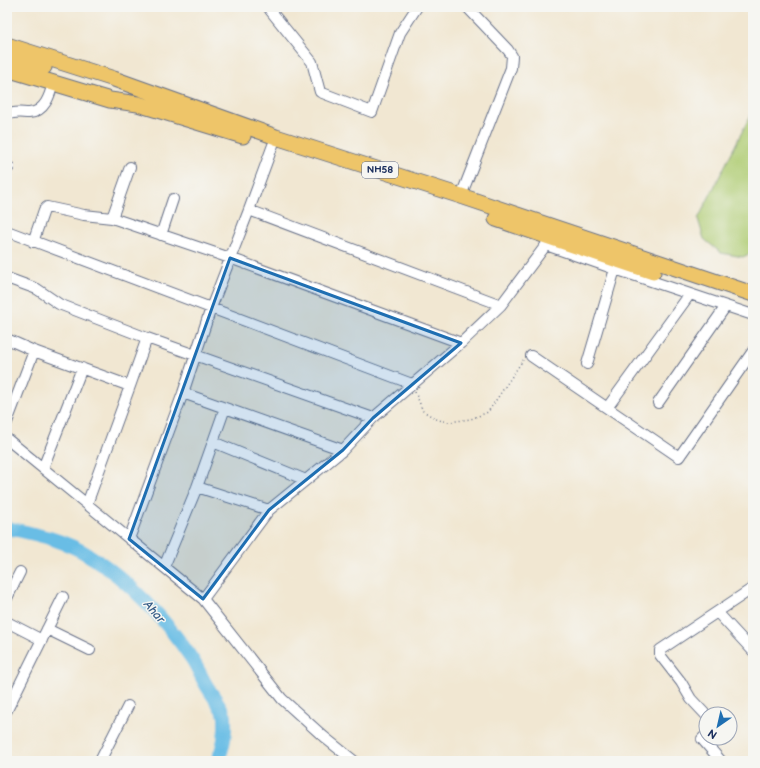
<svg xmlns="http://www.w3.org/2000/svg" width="760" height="768" font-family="'Balsamiq Sans',sans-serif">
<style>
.green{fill:#afcc72;stroke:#657e68}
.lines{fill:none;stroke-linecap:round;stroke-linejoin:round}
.river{stroke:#69bde5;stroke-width:14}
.minor-casing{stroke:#666f87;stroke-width:12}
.highway-casing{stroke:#666f87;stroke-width:17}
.path{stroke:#666f87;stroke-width:1.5;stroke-dasharray:1 3;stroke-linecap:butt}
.minor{stroke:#fff;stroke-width:10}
.highway{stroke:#eec569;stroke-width:15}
.marked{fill:#1f6fb2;fill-opacity:0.2;stroke:#1f6fb2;stroke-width:3;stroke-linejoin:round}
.labels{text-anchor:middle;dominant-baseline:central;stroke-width:3;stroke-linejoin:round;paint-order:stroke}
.shield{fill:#f6f6f2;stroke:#5d6b8a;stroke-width:1}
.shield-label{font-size:10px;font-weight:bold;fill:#1b2f5e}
.water-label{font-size:12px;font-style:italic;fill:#325a86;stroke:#f6f6f2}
</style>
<rect width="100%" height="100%" fill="#f6f6f2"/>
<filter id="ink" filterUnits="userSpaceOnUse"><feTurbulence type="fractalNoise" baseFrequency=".025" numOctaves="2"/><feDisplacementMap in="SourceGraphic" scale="8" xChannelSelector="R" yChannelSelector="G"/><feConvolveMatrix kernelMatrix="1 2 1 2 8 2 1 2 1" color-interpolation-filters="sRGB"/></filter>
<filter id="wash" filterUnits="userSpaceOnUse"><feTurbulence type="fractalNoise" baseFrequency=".012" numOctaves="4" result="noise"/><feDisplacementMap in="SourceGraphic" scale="16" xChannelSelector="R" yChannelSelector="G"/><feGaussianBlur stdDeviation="0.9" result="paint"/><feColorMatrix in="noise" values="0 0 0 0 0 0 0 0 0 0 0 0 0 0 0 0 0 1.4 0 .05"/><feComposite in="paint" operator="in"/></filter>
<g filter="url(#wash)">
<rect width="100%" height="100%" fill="#f1e7d2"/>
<path class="green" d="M753 110V252L743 257 721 253 704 239 698 219Z"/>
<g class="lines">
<path class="river" d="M7 528C36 534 65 540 90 556 129 580 167 621 192 659 198 668 202 679 208 688 212 695 224 710 225 717 226 730 224 749 217 761"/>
</g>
</g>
<g filter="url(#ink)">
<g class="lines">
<defs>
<path id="minor" d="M273 7 270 10 312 62 320 92 372 112 400 33 417 7
M7 115C15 111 21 113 29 113 45 112 50 95 53 83
M130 167 112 218 230 258 461 343
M7 169 9 167
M461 196 511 68 512 56 508 50 467 7
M249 210 501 305
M7 231 412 384
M161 235 173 199
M33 242 44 210 47 207 84 215 112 218
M546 245 615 269
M7 278 37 289 59 304 147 338
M7 339 34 351 130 386 147 338 373 418
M531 356 679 457 753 351
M587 364 615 269 753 315
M183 393 343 450
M658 403 726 306
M607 408 690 294
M7 422 34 351
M7 439 203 599 269 510 343 450 373 418 461 343 501 305 546 245 547 236
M213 442 225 408
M43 468 82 368
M197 487 269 510
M87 504 130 386
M129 539 183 393 211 308 249 210 273 145
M164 567 197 487 213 442 306 480
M753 588 717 612 753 651
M7 598 20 572
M203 599 282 699 324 737 354 761
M7 622 42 640
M47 629 90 650
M7 710 63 597
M706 715 691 699 681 682 660 655V650L717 612
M706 735 702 739 721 761
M100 761 128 706"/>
<path id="highway" d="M7 45 114 79 276 137 461 196 753 294
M7 56 44 67
M7 69 110 100 138 104 243 136
M496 219 653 272"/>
</defs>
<use href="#minor" class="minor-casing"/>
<use href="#highway" class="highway-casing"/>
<path class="path" d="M415 392 423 411 438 420 449 422 471 419 488 412 523 360"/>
<use href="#minor" class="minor"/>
<use href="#highway" class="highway"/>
</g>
</g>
<path class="marked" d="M230 258 461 343 373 418 343 450 269 510 203 599 129 539Z"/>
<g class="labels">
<rect class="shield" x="362" y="162" width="36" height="16" rx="3"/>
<g class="shield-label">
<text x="380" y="170">NH58</text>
</g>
<g class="water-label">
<text transform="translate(154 612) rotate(49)">Ahar</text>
</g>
</g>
<rect width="760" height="768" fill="none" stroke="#f6f6f2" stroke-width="24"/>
<g transform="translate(718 726) rotate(214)"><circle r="19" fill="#f6f6f2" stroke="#9ea6b7"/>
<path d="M0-3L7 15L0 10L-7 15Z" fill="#1f6fb2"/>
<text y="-6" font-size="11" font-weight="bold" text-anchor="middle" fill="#1b2f5e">N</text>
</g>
</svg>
